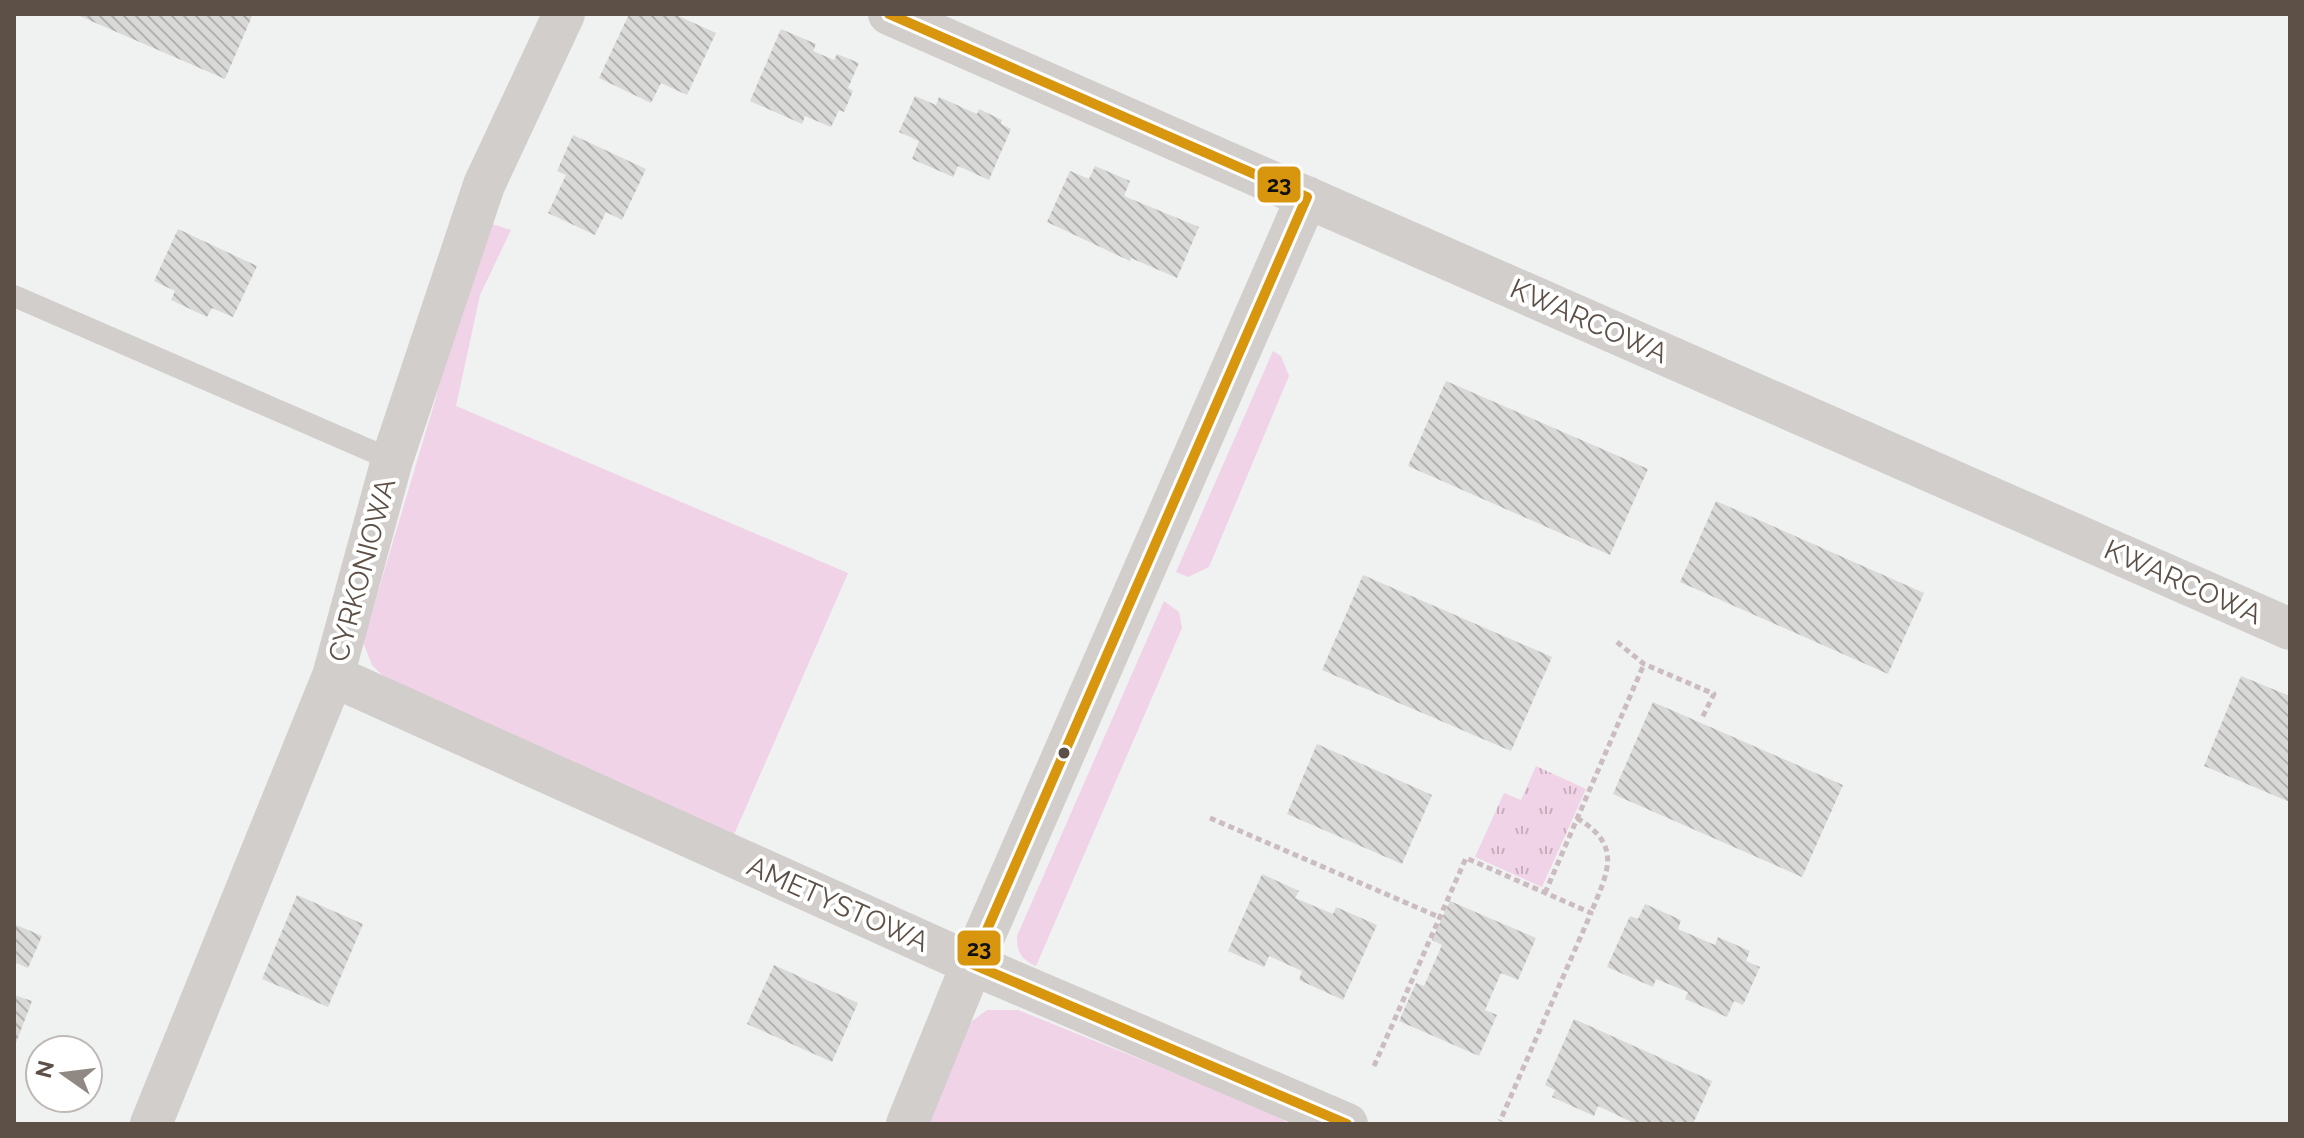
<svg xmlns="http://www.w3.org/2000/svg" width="2304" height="1138" font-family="Raleway,sans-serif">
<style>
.grass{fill:#f1d3e7}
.park{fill:url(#park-tufts)}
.building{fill:url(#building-back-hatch)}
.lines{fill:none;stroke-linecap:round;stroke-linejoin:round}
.path{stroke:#cabcc1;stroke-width:5;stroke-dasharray:6 4;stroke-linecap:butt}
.service{stroke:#d1cecc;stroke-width:22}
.minor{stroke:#d1cecc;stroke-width:42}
.bus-1-casing{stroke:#fff;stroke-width:16}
.bus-1{stroke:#d8950e;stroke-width:10}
.bus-dot{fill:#5d5046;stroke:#fff;stroke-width:3}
.labels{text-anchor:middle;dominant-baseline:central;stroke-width:8;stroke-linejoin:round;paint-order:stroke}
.street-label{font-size:28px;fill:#5d5046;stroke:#fff}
.line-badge{stroke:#fff;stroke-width:3}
.pale-badge-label{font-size:22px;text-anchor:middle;font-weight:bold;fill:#111}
</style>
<defs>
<pattern id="park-tufts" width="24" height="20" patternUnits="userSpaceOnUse" patternTransform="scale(2)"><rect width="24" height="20" fill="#f1d3e7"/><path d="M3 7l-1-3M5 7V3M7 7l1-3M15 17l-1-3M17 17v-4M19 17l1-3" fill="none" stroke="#c6aebd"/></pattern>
<pattern id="building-back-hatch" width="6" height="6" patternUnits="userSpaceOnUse" patternTransform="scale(2)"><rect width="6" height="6" fill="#d9d9d8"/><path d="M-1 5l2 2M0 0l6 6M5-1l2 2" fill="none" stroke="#b3b2b1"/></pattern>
</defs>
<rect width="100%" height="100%" fill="#f0f1f1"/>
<path class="grass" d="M492 224 511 230 480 295 456 406 848 573 733 837 389 682 372 665 363 642 435 401 468 271Z
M1273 351 1281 356 1289 376 1209 567 1188 577 1176 572Z
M1164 601 1179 612 1182 628 1036 966C1021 959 1017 953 1017 936Z
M987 1010H1018L1274 1113 1289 1124H927L967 1025Z"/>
<path class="park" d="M1536 766 1586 789 1542 887 1475 857 1504 793 1521 800Z"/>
<path class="building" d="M75 14H253L225 79Z
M629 14H674L716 33 687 95 661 83 651 103 599 78Z
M781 29 816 44 813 51 834 60 837 54 859 63 848 88 853 91 844 112 839 110 831 127 805 116 802 124 750 101Z
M915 96 936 105 939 97 977 114 979 109 1002 120 1001 124 1011 129 989 180 958 166 953 177 912 159 919 141 899 132Z
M573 135 646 169 622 220 606 212 595 235 548 213 566 175 557 171Z
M1095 166 1130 181 1124 196 1199 227 1177 278 1131 258 1130 261 1047 222 1070 171 1089 179Z
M178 229 257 266 233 317 212 308 207 317 171 300 175 291 154 281Z
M1446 381 1648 469 1610 555 1408 466Z
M1716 501 1924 593 1888 674 1680 582Z
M1363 575 1552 657 1511 751 1322 670Z
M2241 676 2290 696V802L2204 766Z
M1653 702 1843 785 1802 877 1613 794Z
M1317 744 1432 795 1402 864 1287 814Z
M1262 874 1299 891 1295 898 1333 914 1336 907 1377 925 1343 1000 1299 980 1302 971 1269 956 1264 967 1228 951Z
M297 895 363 924 328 1007 262 979Z
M1450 901 1536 938 1518 980 1501 973 1485 1010 1497 1015 1479 1056 1399 1021 1416 983 1424 986 1442 945 1432 940Z
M1645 904 1681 920 1678 929 1715 945 1718 937 1750 951 1746 961 1760 967 1743 1005 1734 1001 1727 1017 1685 999 1688 992 1656 979 1653 987 1607 967 1630 916 1638 919Z
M14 924 42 936 28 968 14 962Z
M774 965 858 1003 832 1062 747 1024Z
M14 995 32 1001 14 1048Z
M1574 1019 1712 1081 1693 1124H1636L1598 1106 1594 1116 1552 1097 1555 1090 1545 1085Z"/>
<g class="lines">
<path class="path" d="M1617 642 1644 664 1714 694 1702 718
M1210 818 1439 917
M1577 818C1623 846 1608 871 1591 913
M1545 893 1644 664
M1374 1066 1466 858 1591 913 1500 1121"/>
<path class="service" d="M14 296 392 460"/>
<path class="minor" d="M889 14 2290 629
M333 676 972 964 1347 1124
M151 1124 333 676 392 460 484 185 564 14
M907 1124 972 964 1307 197"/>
<defs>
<path id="bus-1" d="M889 14 1307 197 972 964 1347 1124"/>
</defs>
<use href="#bus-1" class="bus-1-casing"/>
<use href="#bus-1" class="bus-1"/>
</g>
<circle class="bus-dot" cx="1064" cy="753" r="7"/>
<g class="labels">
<g class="street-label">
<text transform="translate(1589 321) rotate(24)">KWARCOWA</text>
<text transform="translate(362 570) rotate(-75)">CYRKONIOWA</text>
<text transform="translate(2183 582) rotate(24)">KWARCOWA</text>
<text transform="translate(838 904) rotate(24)">AMETYSTOWA</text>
</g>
</g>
<g class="line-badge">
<rect x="1256" y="165" width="46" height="39" rx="8" fill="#d8950e"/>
<rect x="956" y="929" width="46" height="38" rx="8" fill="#d8950e"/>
</g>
<g class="pale-badge-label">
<text x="1279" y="192">23</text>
<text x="979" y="956">23</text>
</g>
<rect width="2304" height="1138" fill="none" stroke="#5d5046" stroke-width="32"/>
<g transform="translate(64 1074) rotate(284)"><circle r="38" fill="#ffffff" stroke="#beb9b5" stroke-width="2"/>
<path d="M0-6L14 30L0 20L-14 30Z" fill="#908882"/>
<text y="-12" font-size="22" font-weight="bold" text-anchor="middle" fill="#5d5046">N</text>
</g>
</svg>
